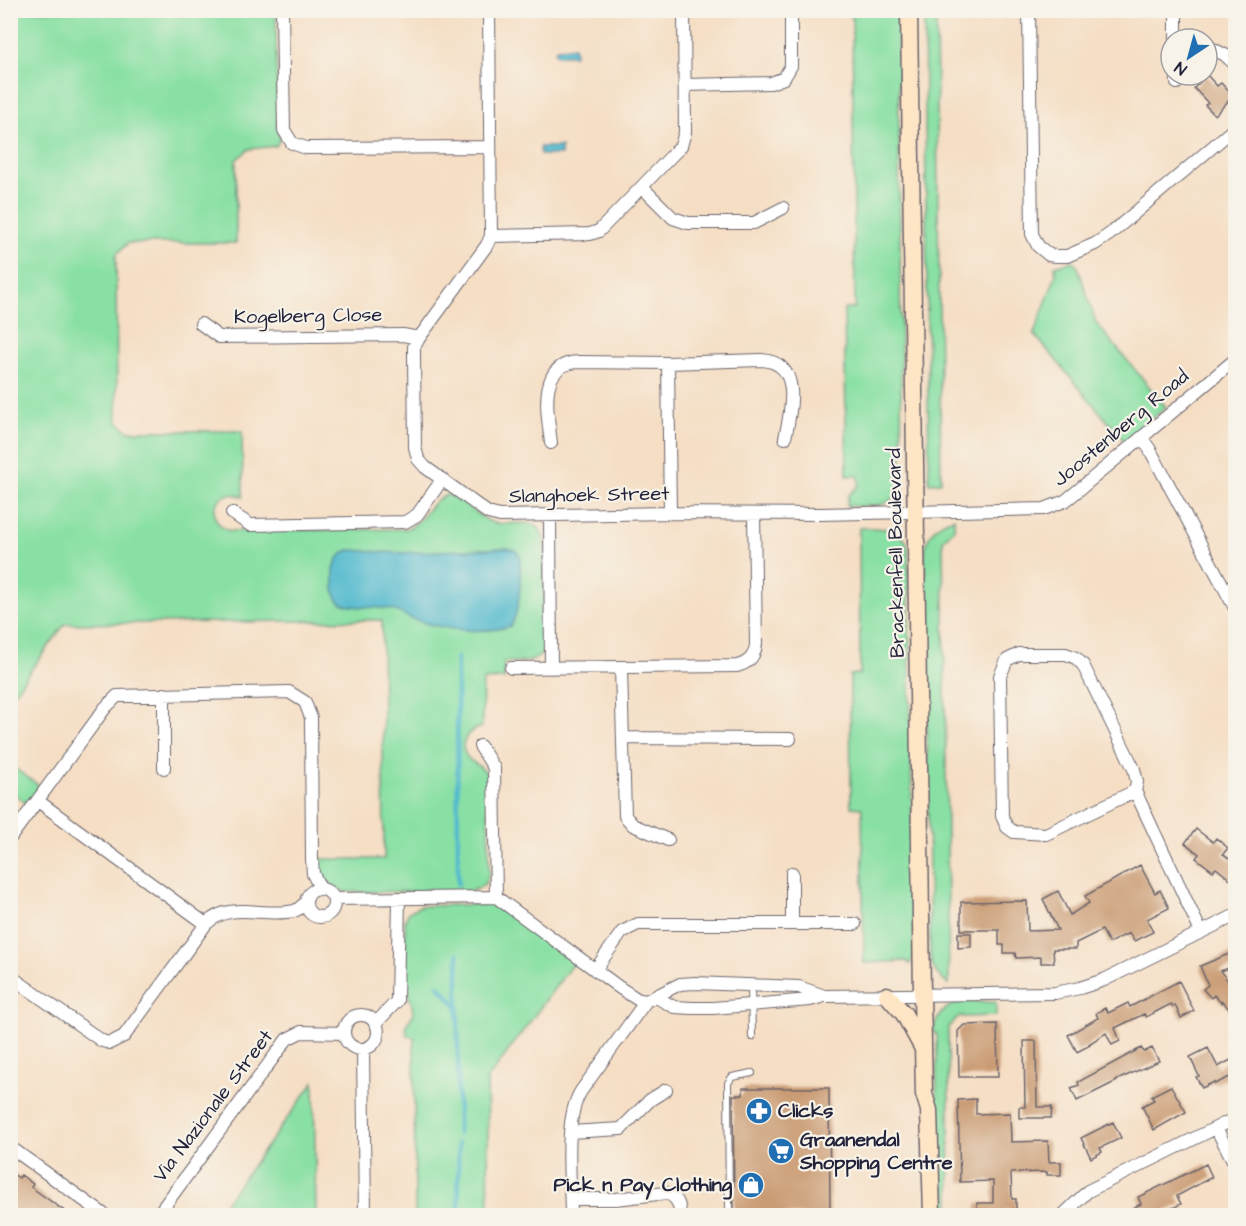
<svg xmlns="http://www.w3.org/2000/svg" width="1246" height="1226" font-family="'Architects Daughter',sans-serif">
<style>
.green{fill:#89e0a4;stroke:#568170;stroke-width:1.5}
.water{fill:#51b9ce;stroke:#3a6e84;stroke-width:1.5}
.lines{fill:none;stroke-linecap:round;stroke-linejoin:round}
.stream{stroke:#51b9ce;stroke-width:4.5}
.building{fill:#ca9c74}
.lane-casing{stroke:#6c646b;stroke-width:8}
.street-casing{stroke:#6c646b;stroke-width:14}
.secondary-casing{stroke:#6c646b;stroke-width:19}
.lane{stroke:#fff;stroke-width:6}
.street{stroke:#fff;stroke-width:12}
.secondary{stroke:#fee5c5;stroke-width:16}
.labels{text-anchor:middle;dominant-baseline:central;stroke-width:4.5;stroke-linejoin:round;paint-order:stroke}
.street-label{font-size:20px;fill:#22223b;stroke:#f7f3e8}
.poi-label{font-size:20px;font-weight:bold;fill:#22223b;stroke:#f7f3e8;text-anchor:start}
</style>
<rect width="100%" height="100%" fill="#f7f3e8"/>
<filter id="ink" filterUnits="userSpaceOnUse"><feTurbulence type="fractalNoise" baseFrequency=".0167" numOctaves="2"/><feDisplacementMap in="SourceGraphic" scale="12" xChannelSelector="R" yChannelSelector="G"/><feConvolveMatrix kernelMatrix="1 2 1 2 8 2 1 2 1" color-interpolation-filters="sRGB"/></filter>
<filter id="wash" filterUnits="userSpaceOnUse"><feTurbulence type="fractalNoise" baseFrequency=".008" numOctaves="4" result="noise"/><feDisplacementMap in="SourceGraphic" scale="24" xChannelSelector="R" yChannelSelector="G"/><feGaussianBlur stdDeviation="1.35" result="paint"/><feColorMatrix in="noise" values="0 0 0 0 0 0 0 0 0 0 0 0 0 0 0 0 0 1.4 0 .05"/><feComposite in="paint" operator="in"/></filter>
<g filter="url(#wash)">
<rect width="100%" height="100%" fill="#f5dec4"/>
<path class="green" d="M10 11H276L277 127 280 139 276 146 249 149 236 160V243H128L116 255 117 421 128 431H242L243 497C217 484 201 521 230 531L405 529C425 523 428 501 446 495 464 496 475 516 491 522 507 527 525 518 539 528L544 539 545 649C537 665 520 662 504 662V679L483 680 482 727C471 729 465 735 463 746 466 766 481 761 488 776L489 873C487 884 480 890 469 891L345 892 335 888 321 876 319 859H384L382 620 65 624 11 697Z
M852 11H898L902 486C889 511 871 506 847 506L848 496 859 485 858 475 847 476 844 309 855 308Z
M924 11H936L941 482 929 483Z
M1073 261 1078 267 1096 323 1166 407 1125 442 1034 334 1056 275 1055 266Z
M954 518V529L943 540 949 984C937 977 931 968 930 954L925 554C926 535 936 523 954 518Z
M859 528C879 528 898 525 908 545L914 956 910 964 906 961 864 963 862 808 851 807 850 675 860 674Z
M10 765 41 787 28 805 11 791Z
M492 904 574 962 487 1080 489 1215H415L414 1037 407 1036 406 1025 413 1015 412 1004 406 988 405 920 409 912 420 906Z
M959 1002H996V1016L959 1017 948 1027 950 1215H938L936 1129 937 1035 933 1031C936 1016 944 1007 959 1002Z
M314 1082 316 1215H216Z"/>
<path class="water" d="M574 47 575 55H557L555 52 557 48Z
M540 147H561V155H540Z
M506 548 515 550 520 556C521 577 521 607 511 626 482 635 438 629 410 618 403 615 397 610 389 609 377 606 347 609 340 602 332 595 334 581 334 571 335 561 339 555 349 550L398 553Z"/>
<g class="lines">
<path class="stream" d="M457 658 458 884
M458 954V1134
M438 985 458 1007
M458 1143 459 1216"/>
</g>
<g id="blocks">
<path class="building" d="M1207 75 1217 86 1221 83 1233 96 1215 115 1205 105 1208 103 1194 88Z
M1196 829 1213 842 1216 838 1228 848 1223 854 1236 864V884L1216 868 1213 871 1196 858 1199 854 1185 843Z
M1140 865 1155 893 1160 890 1169 908 1147 919 1153 932 1134 941 1129 933 1109 943 1102 930 1076 943V949H1053L1054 963H1041V957L1016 958 1015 953H1004V945H999V930H961V902L1027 901 1028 931 1058 930 1043 899 1058 891 1070 915 1089 903 1085 896Z
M958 933H971V947L958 948Z
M1236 951V966L1220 971 1236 990V1017L1222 1001 1221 1003 1214 995 1211 998 1203 989 1208 985 1200 966Z
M1179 981 1194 1011 1181 1018 1175 1005 1173 1007 1171 1004 1146 1017 1144 1014 1115 1028 1120 1041 1112 1045 1106 1033 1089 1044 1090 1045 1077 1052 1068 1035 1098 1018 1096 1013 1105 1008 1108 1013 1128 1003 1130 1007Z
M997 1024 998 1077H959L958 1031 964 1025Z
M1024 1041H1036L1037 1107H1052L1051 1118H1019V1107H1025Z
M1141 1048 1144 1052 1152 1048 1159 1061 1117 1080V1081L1077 1101 1071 1088 1079 1085 1078 1082Z
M1208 1048 1218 1067 1236 1057V1074L1215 1084 1214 1082 1202 1088 1196 1077 1199 1076 1190 1057Z
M1171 1086 1186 1112 1154 1130 1142 1106 1154 1100 1151 1096Z
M743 1088H829L830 1215H734L733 1095H743Z
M976 1099V1114L1010 1113 1011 1142 1048 1141 1049 1162H1061V1175H1047V1172L1011 1173 1012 1199H1016V1211L1004 1210V1215H977V1203H993V1181L960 1182 958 1100Z
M1113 1122 1121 1138 1100 1148 1102 1152 1091 1158 1081 1138Z
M1206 1164 1212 1177 1177 1196 1181 1204 1158 1215H1119L1141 1204 1138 1197Z
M10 1172 19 1178 21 1175 33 1184 31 1187 70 1215H10Z"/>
</g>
</g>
<g filter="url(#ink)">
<use href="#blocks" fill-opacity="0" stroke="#6c646b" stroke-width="1.5"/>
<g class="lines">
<defs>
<path id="lane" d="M751 985 752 1037
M729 1216 728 1083 732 1077 752 1073"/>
<path id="street" d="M282 10 284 130 292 143 306 148 490 147
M489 10 491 236 487 245 419 338 414 347V357L415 447 418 459 425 467 488 513 500 516 670 513 820 514 1044 509 1065 501 1075 493 1236 359
M1029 10 1032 234 1038 246 1049 255 1055 256H1067L1095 244 1110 234 1236 127
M1176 10V39
M1207 46 1225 55 1236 65
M1177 75V83
M685 85 771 83 784 78 791 66V10
M642 187 673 218 688 223H754L783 208
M491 236 590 234 599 231 681 146 685 132 684 10
M201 324 219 337 403 335 419 338
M668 363 670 513
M1141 438 1149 448 1236 610
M551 443C548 416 536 364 578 362L668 363 761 360C803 362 791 411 785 438
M232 513 250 525 405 522 417 515 442 480
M550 516 551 668
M511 668 737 666C749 663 755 656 756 644L754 515
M621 668 625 816 633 825 668 840
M164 694V768
M623 738 790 739
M480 746 494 768 496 897
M1135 791 1046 834 1014 832 1007 827 1002 816 1000 676 1007 660 1019 654H1066L1076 658 1083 665 1134 769 1137 782 1135 791 1201 932
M38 801 206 924
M10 838 105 708 117 696 289 692 305 702 311 718 312 859 313 874 320 888
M306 903a14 14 0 1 1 28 0a14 14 0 1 1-28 0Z
M334 899 496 897 620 988 637 999 646 1001 680 984 695 983 799 987 824 996
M792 924V873
M595 970 622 932 638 924H855
M10 976 102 1041 110 1043 124 1036 206 924C230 900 264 918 294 911 298 910 302 906 305 903
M656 997 674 1007 692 1008H713L810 1000 824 996 1055 993 1080 988 1104 980 1236 915
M344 1032a17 17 0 1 1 34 0a17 17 0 1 1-34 0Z
M376 1023 397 1001 399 898
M363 1049 365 1216
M1216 1128 1236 1166
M570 1132 621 1129 650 1100 666 1090
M10 1147 106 1216
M571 1199H616L666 1193C677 1197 680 1204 680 1216
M157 1216 287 1039 301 1032 344 1033
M571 1216C571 1182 563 1119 581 1091L646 1001
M1062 1216 1088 1191 1236 1118
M1233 1216 1236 1203"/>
<path id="secondary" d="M909 10 922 994 924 1094 929 1110 932 1216
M887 995 904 1014 922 1047"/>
</defs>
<use href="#lane" class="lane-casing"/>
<use href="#street" class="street-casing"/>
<use href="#secondary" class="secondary-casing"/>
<use href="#lane" class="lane"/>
<use href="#street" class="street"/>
<use href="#secondary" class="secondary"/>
</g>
</g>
<defs>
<symbol id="pharmacy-disc" viewBox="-11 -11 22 22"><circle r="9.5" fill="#1f6fb2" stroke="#f7f3e8"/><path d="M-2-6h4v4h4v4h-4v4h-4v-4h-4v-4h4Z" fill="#fff"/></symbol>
<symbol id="supermarket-disc" viewBox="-11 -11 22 22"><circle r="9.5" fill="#1f6fb2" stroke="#f7f3e8"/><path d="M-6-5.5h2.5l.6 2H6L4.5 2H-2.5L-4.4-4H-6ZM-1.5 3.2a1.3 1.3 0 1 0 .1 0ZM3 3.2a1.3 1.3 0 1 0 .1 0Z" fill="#fff"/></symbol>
<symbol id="shop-disc" viewBox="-11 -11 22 22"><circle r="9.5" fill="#1f6fb2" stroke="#f7f3e8"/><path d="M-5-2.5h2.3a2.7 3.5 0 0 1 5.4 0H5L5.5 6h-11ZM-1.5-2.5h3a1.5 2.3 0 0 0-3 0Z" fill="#fff"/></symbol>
</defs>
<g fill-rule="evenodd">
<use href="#pharmacy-disc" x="744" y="1096" width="30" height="30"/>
<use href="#supermarket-disc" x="766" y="1136" width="30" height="30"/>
<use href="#shop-disc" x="736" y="1170" width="30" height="30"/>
</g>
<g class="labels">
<g class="street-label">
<text transform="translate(308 316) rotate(-1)">Kogelberg Close</text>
<text transform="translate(1121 428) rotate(-40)">Joostenberg Road</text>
<text transform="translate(589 495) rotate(-1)">Slanghoek Street</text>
<text transform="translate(896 553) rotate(-91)">Brackenfell Boulevard</text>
<text transform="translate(213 1106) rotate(-53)">Via Nazionale Street</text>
</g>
<g class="poi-label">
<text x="778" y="1111">Clicks</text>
<text x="800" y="1140">Graanendal<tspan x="800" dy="23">Shopping Centre</tspan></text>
<text x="732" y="1185" text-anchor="end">Pick n Pay Clothing</text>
</g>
</g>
<rect width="1246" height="1226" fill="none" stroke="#f7f3e8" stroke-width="36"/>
<g transform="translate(1189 57) rotate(216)"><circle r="28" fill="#f7f3e8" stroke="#a29fa3" stroke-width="1.5"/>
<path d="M0-4.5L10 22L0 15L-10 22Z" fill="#1f6fb2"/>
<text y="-9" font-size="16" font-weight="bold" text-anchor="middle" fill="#22223b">N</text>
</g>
</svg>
